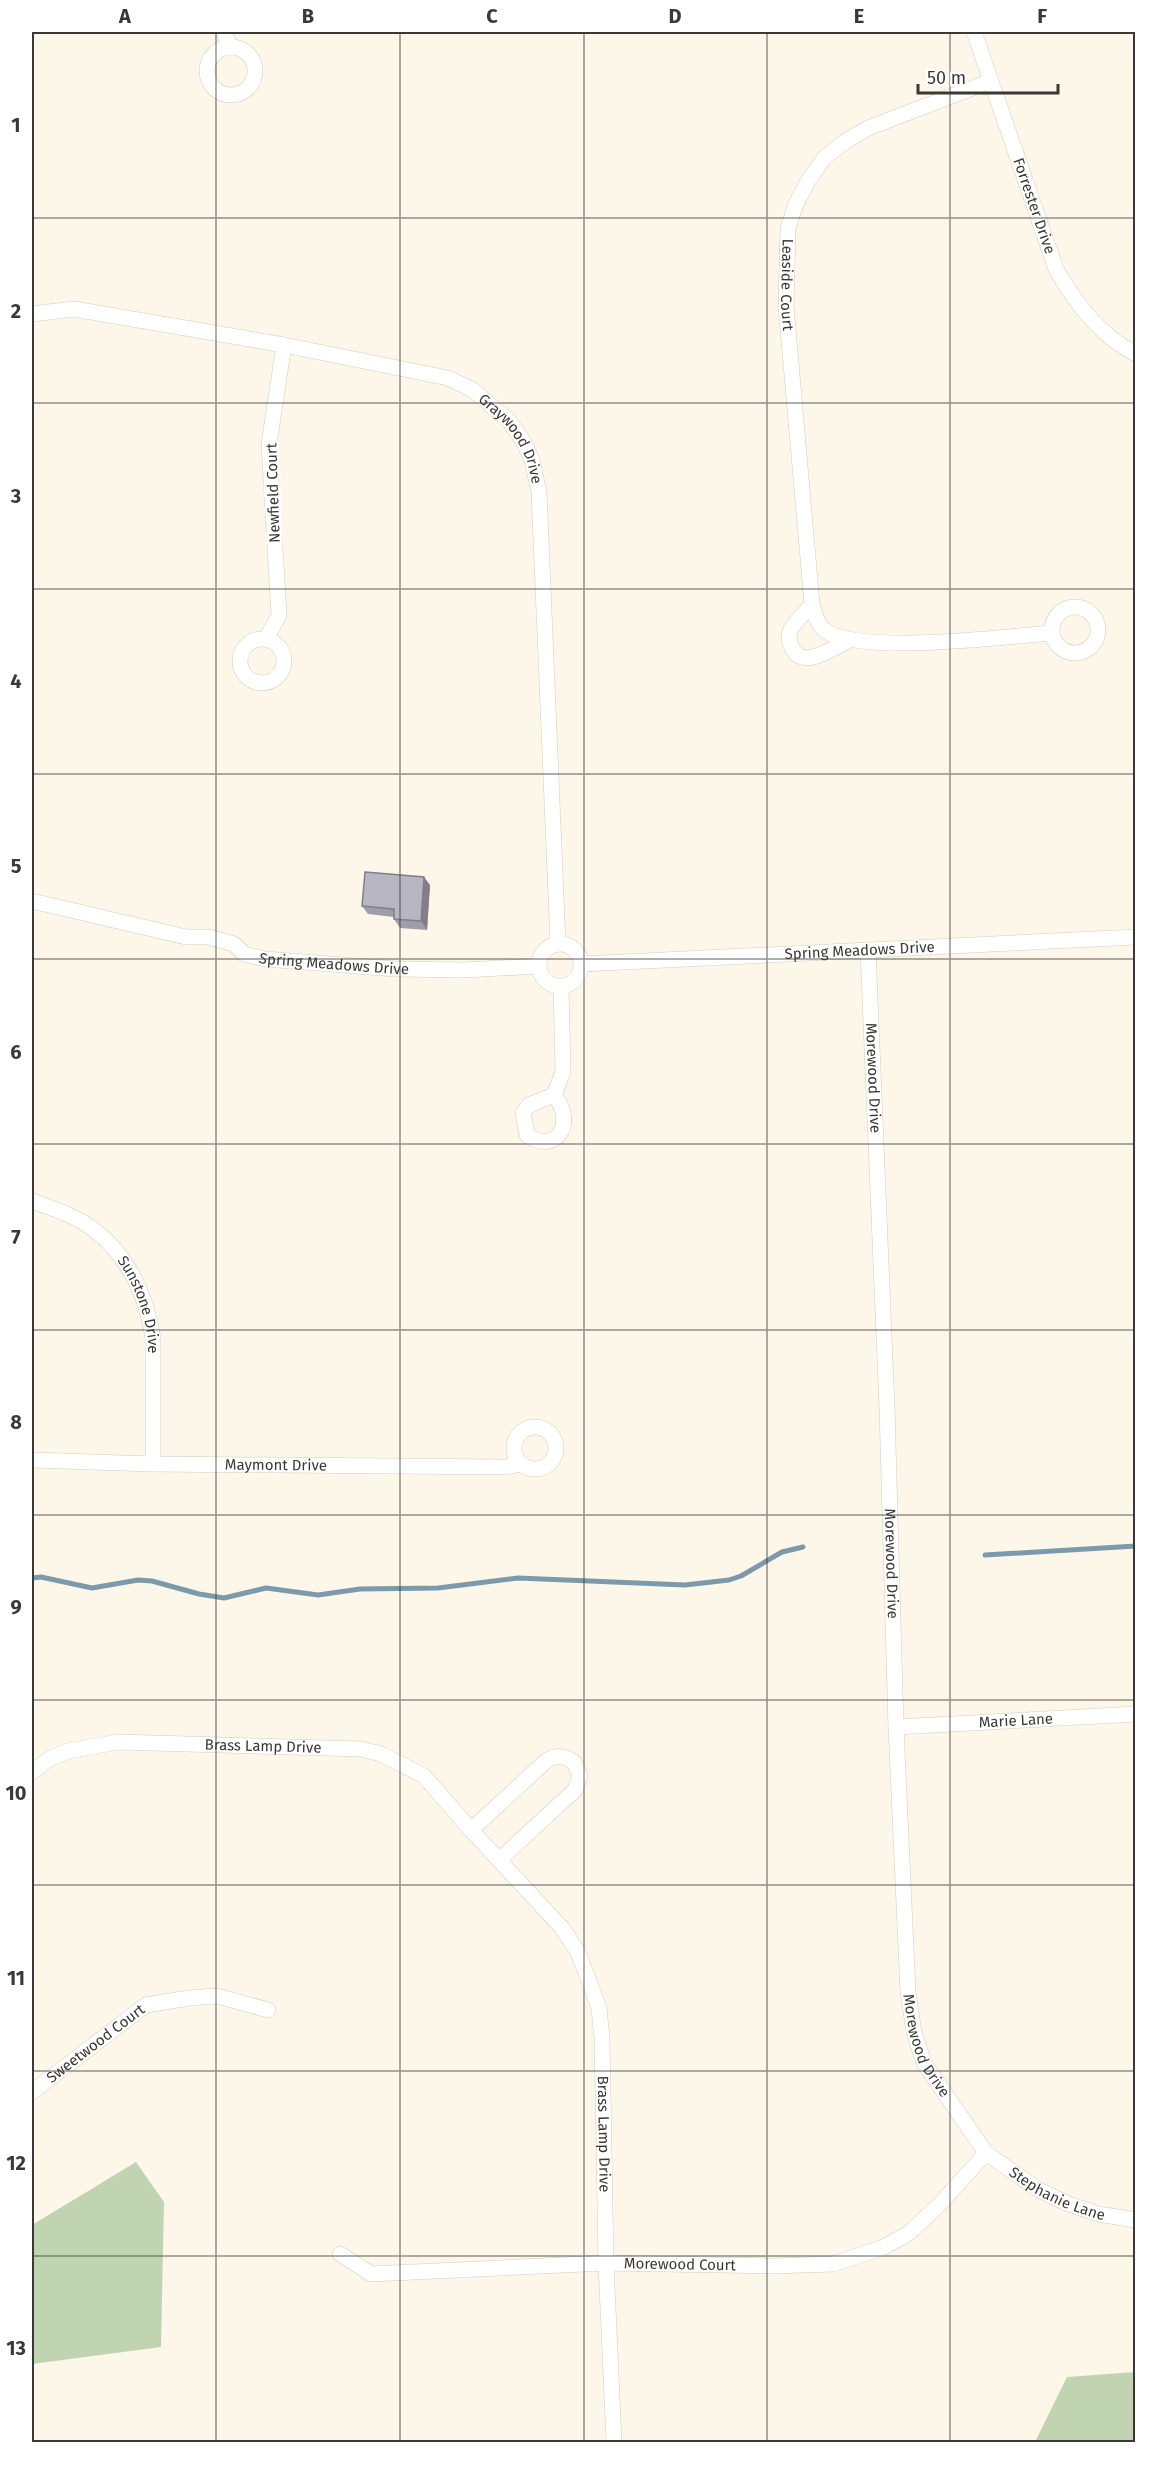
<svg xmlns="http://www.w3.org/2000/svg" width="1167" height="2474" font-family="'Fira Sans',sans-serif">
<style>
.green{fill:#c0d4b1}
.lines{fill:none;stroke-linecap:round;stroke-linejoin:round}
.stream{stroke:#7b9aac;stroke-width:5}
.street-casing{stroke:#d2cdbf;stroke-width:16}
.street{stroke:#fff;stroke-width:15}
.wall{fill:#9f9da9}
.shaded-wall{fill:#827f89}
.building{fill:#b9b6c4;stroke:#827f89;stroke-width:1.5}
.grid{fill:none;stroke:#3b3934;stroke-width:1.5;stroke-opacity:0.55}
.labels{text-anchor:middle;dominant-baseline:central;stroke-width:6;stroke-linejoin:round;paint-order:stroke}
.street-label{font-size:15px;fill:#3b3934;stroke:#fff}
.neatline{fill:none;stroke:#3b3934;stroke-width:2}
.grid-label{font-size:20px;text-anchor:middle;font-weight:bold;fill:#3b3934}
</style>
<rect width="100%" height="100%" fill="#fcf7e8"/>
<path class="green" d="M136 2162 164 2202 161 2347 32 2364V2225Z
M1135 2372V2442H1035L1067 2377Z"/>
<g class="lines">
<path class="stream" d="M985 1555 1136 1546
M32 1578 41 1577 92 1588 138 1580 152 1581 199 1594 224 1598 266 1588 318 1595 360 1589 438 1588 518 1578 685 1585 729 1580 741 1576 782 1552 803 1547"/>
<defs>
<g id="street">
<path d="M224 32 230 47"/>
<path id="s1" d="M974 32 1056 269C1075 303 1100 336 1136 354"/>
<circle cx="231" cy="71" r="24"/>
<path id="s2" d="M991 81 868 128 846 141 825 157 808 181 796 204 788 228 786 306 812 604C815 614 817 626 827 632 865 654 1004 637 1051 633"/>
<path id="s3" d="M32 314 74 309 284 345 448 378 473 390 510 422 523 441 532 460 539 492 558 944"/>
<path d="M812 604C806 612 795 621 791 629 788 635 789 642 792 648 803 671 834 647 850 640"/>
<circle cx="1075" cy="630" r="23"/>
<path d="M266 639 279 615 269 444 284 345"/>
<circle cx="262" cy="661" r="22"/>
<path id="s4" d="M32 901 186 937H209L234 944 244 954 265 959 396 969 465 970 539 966"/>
<circle cx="560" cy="965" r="21"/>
<path id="s5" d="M868 950 887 1408 896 1727 908 1992 914 2032 924 2063 986 2153 1039 2190 1066 2203 1098 2214 1136 2220"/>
<path id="s6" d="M582 964 1136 937"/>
<path d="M554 1095 529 1105 523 1113 527 1135C558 1156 576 1121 554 1095L563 1072 561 987"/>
<path id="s7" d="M32 1201C45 1206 58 1210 71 1216 119 1238 146 1288 153 1339V1464"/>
<circle cx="535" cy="1448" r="21"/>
<path id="s8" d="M32 1460 153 1464 506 1467 521 1464"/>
<path id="s9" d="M896 1727 1136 1714"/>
<path id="s10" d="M32 1772 49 1759 68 1751 118 1742 361 1749 381 1754 424 1776 471 1830 562 1928 578 1952 599 2008 602 2038 606 2263 614 2442"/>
<path d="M471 1830 546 1761C556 1755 563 1755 574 1762L580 1776 575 1790 499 1860"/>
<path id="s11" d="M32 2092 146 2005 189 1998 217 1996 268 2010"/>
<path id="s12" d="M340 2254 371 2274 606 2263 774 2266 833 2264 882 2248 909 2233 940 2204 986 2153"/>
</g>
</defs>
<use href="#street" class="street-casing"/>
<use href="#street" class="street"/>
</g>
<path class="wall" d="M430 885 427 930 400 928 394 919V917L368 914 362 906Z"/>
<path class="shaded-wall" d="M424 877 430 885 427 930 421 921Z"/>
<path class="building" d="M365 872 424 877 421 921 394 919V909L362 906Z"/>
<path class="grid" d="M216 32V2442M400 32V2442M584 32V2442M767 32V2442M950 32V2442M32 218H1136M32 403H1136M32 589H1136M32 774H1136M32 959H1136M32 1144H1136M32 1330H1136M32 1515H1136M32 1700H1136M32 1885H1136M32 2071H1136M32 2256H1136"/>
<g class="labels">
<g class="street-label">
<text stroke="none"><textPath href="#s1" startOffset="184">Forrester Drive</textPath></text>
<text stroke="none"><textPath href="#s2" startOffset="321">Leaside Court</textPath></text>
<text stroke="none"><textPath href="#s3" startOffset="514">Graywood Drive</textPath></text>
<text transform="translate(273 493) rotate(-92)">Newfield Court</text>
<text stroke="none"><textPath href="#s6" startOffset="278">Spring Meadows Drive</textPath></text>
<text stroke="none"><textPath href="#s4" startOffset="312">Spring Meadows Drive</textPath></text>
<text stroke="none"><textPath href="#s5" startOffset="128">Morewood Drive</textPath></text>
<text stroke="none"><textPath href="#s7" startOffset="159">Sunstone Drive</textPath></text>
<text stroke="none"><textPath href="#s8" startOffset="244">Maymont Drive</textPath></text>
<text stroke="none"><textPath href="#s5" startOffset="614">Morewood Drive</textPath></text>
<text stroke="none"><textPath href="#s9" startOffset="120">Marie Lane</textPath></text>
<text stroke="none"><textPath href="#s10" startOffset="238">Brass Lamp Drive</textPath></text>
<text stroke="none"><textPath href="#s5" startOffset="1100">Morewood Drive</textPath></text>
<text stroke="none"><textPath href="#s11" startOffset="80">Sweetwood Court</textPath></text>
<text stroke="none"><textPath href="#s10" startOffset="825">Brass Lamp Drive</textPath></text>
<text stroke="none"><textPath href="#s5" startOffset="1308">Stephanie Lane</textPath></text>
<text stroke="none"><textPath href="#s12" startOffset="346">Morewood Court</textPath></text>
</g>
</g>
<rect width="1167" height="2474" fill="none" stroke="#ffffff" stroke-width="66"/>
<path d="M918 84v9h140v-9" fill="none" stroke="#3b3934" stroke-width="3"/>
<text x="927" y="84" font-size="18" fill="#3b3934" stroke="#ffffff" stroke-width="4.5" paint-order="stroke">50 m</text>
<rect x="33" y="33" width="1101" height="2408" class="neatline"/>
<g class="grid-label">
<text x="125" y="23">A</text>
<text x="308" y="23">B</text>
<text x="492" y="23">C</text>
<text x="675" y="23">D</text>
<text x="859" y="23">E</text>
<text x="1042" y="23">F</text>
<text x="16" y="132">1</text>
<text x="16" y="318">2</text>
<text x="16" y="503">3</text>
<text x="16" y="688">4</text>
<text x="16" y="873">5</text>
<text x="16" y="1059">6</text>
<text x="16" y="1244">7</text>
<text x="16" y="1429">8</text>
<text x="16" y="1614">9</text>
<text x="16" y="1800">10</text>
<text x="16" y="1985">11</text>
<text x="16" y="2170">12</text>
<text x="16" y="2355">13</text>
</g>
</svg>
